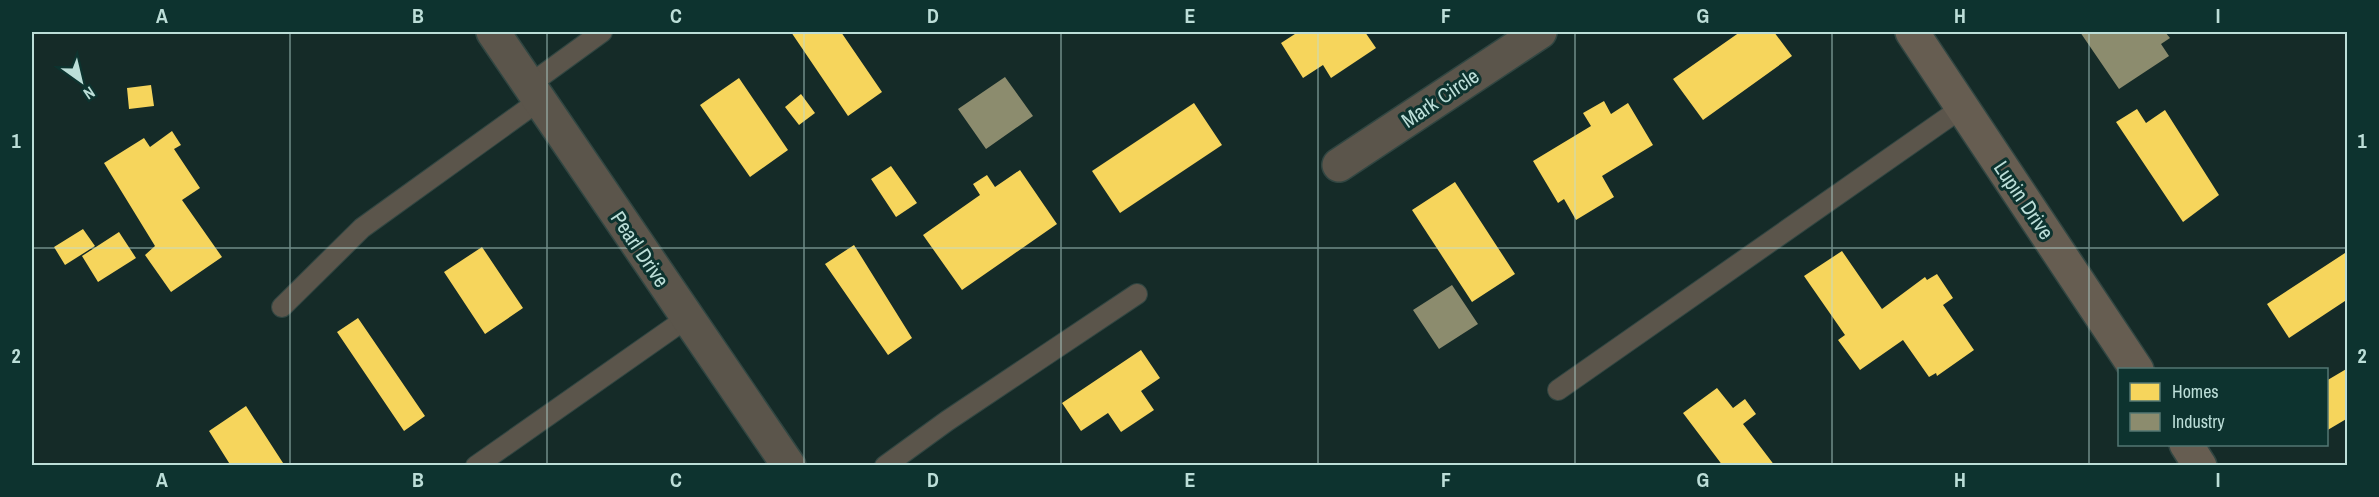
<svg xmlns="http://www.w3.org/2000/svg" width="2379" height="497" font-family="'Archivo Narrow',sans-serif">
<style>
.homes{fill:#f6d55c}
.industry{fill:#8c8c6e}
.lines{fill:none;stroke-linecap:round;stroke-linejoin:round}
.lane-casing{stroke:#314642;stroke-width:22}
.street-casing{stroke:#314642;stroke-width:36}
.secondary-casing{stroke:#314642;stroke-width:36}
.lane{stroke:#5b554b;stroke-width:20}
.street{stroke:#5b554b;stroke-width:33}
.secondary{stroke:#665d51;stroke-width:33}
.grid{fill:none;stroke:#bcded8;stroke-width:1.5;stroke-opacity:0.55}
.labels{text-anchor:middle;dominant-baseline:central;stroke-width:6;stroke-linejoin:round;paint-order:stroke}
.street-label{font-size:21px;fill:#bcded8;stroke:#0d332f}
.neatline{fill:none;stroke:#bcded8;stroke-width:2}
.grid-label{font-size:20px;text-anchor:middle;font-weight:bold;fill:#bcded8}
</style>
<rect width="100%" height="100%" fill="#152b28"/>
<path class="homes" d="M791 32H841L882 92 848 116Z
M1298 32H1365L1376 48 1331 78 1323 65 1303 78 1281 43Z
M1740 32H1774L1792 56 1703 120 1673 79Z
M739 78 788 150 750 177 700 105Z
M151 85 154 106 129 109 127 88Z
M801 94 815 113 799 125 785 107Z
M1604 101 1611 114 1628 103 1653 145 1602 176 1614 197 1576 220 1564 199 1558 203 1533 161 1591 126 1583 113Z
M1194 103 1222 145 1120 213 1092 171Z
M2137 109 2146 123 2165 110 2219 195 2183 222 2116 122Z
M172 131 181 145 174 149 200 188 182 200 222 257 171 292 145 255 155 246 104 163 144 138 150 147Z
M891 166 917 203 896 217 871 179Z
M1020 170 1057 224 962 290 923 235 980 195 973 184 987 175 995 187Z
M1455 182 1515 274 1472 302 1412 210Z
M83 229 95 246 65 265 54 247Z
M119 232 136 258 98 282 82 256Z
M854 245 912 338 888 355 825 264Z
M482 247 523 308 485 334 444 272Z
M1842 251 1882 309 1925 277 1927 280 1937 274 1953 298 1943 305 1974 350 1937 376 1936 373 1929 377 1903 340 1860 370 1838 340 1845 335 1804 276Z
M2345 253 2348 256V299L2289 338 2267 304Z
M358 318 425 416 404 431 337 332Z
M1141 350 1160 378 1141 391 1154 410 1121 432 1108 413 1081 431 1062 403Z
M2348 368V418L2326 431V381Z
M1717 388 1733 408 1745 399 1756 414 1743 424 1775 466H1723L1683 413Z
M246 406 285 466H231L209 431Z"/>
<path class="industry" d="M2080 32H2152L2153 34 2165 32 2170 38 2161 44 2169 56 2119 89Z
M1005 77 1033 116 986 149 958 109Z
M1452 285 1478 324 1439 349 1413 310Z"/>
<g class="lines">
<defs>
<path id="lane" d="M529 85 602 32
M282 307 362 228 540 100
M1558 390 1963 107
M476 466 687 318
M885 466 947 421 1137 294"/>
<path id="street" d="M493 32 789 466
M1339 165 1540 32"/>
<path id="secondary" d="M1912 32 2137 370
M2186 444 2200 466"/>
</defs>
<use href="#lane" class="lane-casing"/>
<use href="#street" class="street-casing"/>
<use href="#secondary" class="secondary-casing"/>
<use href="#lane" class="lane"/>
<use href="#street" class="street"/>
<use href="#secondary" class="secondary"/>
</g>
<path class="grid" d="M290 32V466M547 32V466M804 32V466M1061 32V466M1318 32V466M1575 32V466M1832 32V466M2089 32V466M32 248H2348"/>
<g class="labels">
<g class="street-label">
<text transform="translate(1440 98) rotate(-34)">Mark Circle</text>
<text transform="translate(2024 200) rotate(56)">Lupin Drive</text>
<text transform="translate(640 249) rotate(56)">Pearl Drive</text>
</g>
</g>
<rect width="2379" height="497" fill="none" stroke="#0d332f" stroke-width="66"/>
<rect x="2118" y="368" width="210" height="78" fill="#0d332f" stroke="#537773" stroke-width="1.5"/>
<rect x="2130" y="383" width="30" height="18" fill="#f6d55c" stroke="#537773" stroke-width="1.5"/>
<text x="2172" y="398" font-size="18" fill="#bcded8">Homes</text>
<rect x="2130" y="413" width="30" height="18" fill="#8c8c6e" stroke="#537773" stroke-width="1.5"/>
<text x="2172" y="428" font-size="18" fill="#bcded8">Industry</text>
<g transform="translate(81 81) rotate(146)" stroke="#0d332f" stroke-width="4.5" paint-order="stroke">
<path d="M0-4.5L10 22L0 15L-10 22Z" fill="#bcded8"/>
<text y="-9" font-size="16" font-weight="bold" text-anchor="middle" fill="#bcded8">N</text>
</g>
<rect x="33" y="33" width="2313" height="431" class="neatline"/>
<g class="grid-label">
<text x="162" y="23">A</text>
<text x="418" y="23">B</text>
<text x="676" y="23">C</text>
<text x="933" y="23">D</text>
<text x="1190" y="23">E</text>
<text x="1446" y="23">F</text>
<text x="1703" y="23">G</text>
<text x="1960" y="23">H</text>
<text x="2218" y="23">I</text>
<text x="16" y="148">1</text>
<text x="2362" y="148">1</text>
<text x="16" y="363">2</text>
<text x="2362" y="363">2</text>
<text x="162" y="487">A</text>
<text x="418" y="487">B</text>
<text x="676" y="487">C</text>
<text x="933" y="487">D</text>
<text x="1190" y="487">E</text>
<text x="1446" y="487">F</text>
<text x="1703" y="487">G</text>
<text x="1960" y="487">H</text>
<text x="2218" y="487">I</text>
</g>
</svg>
